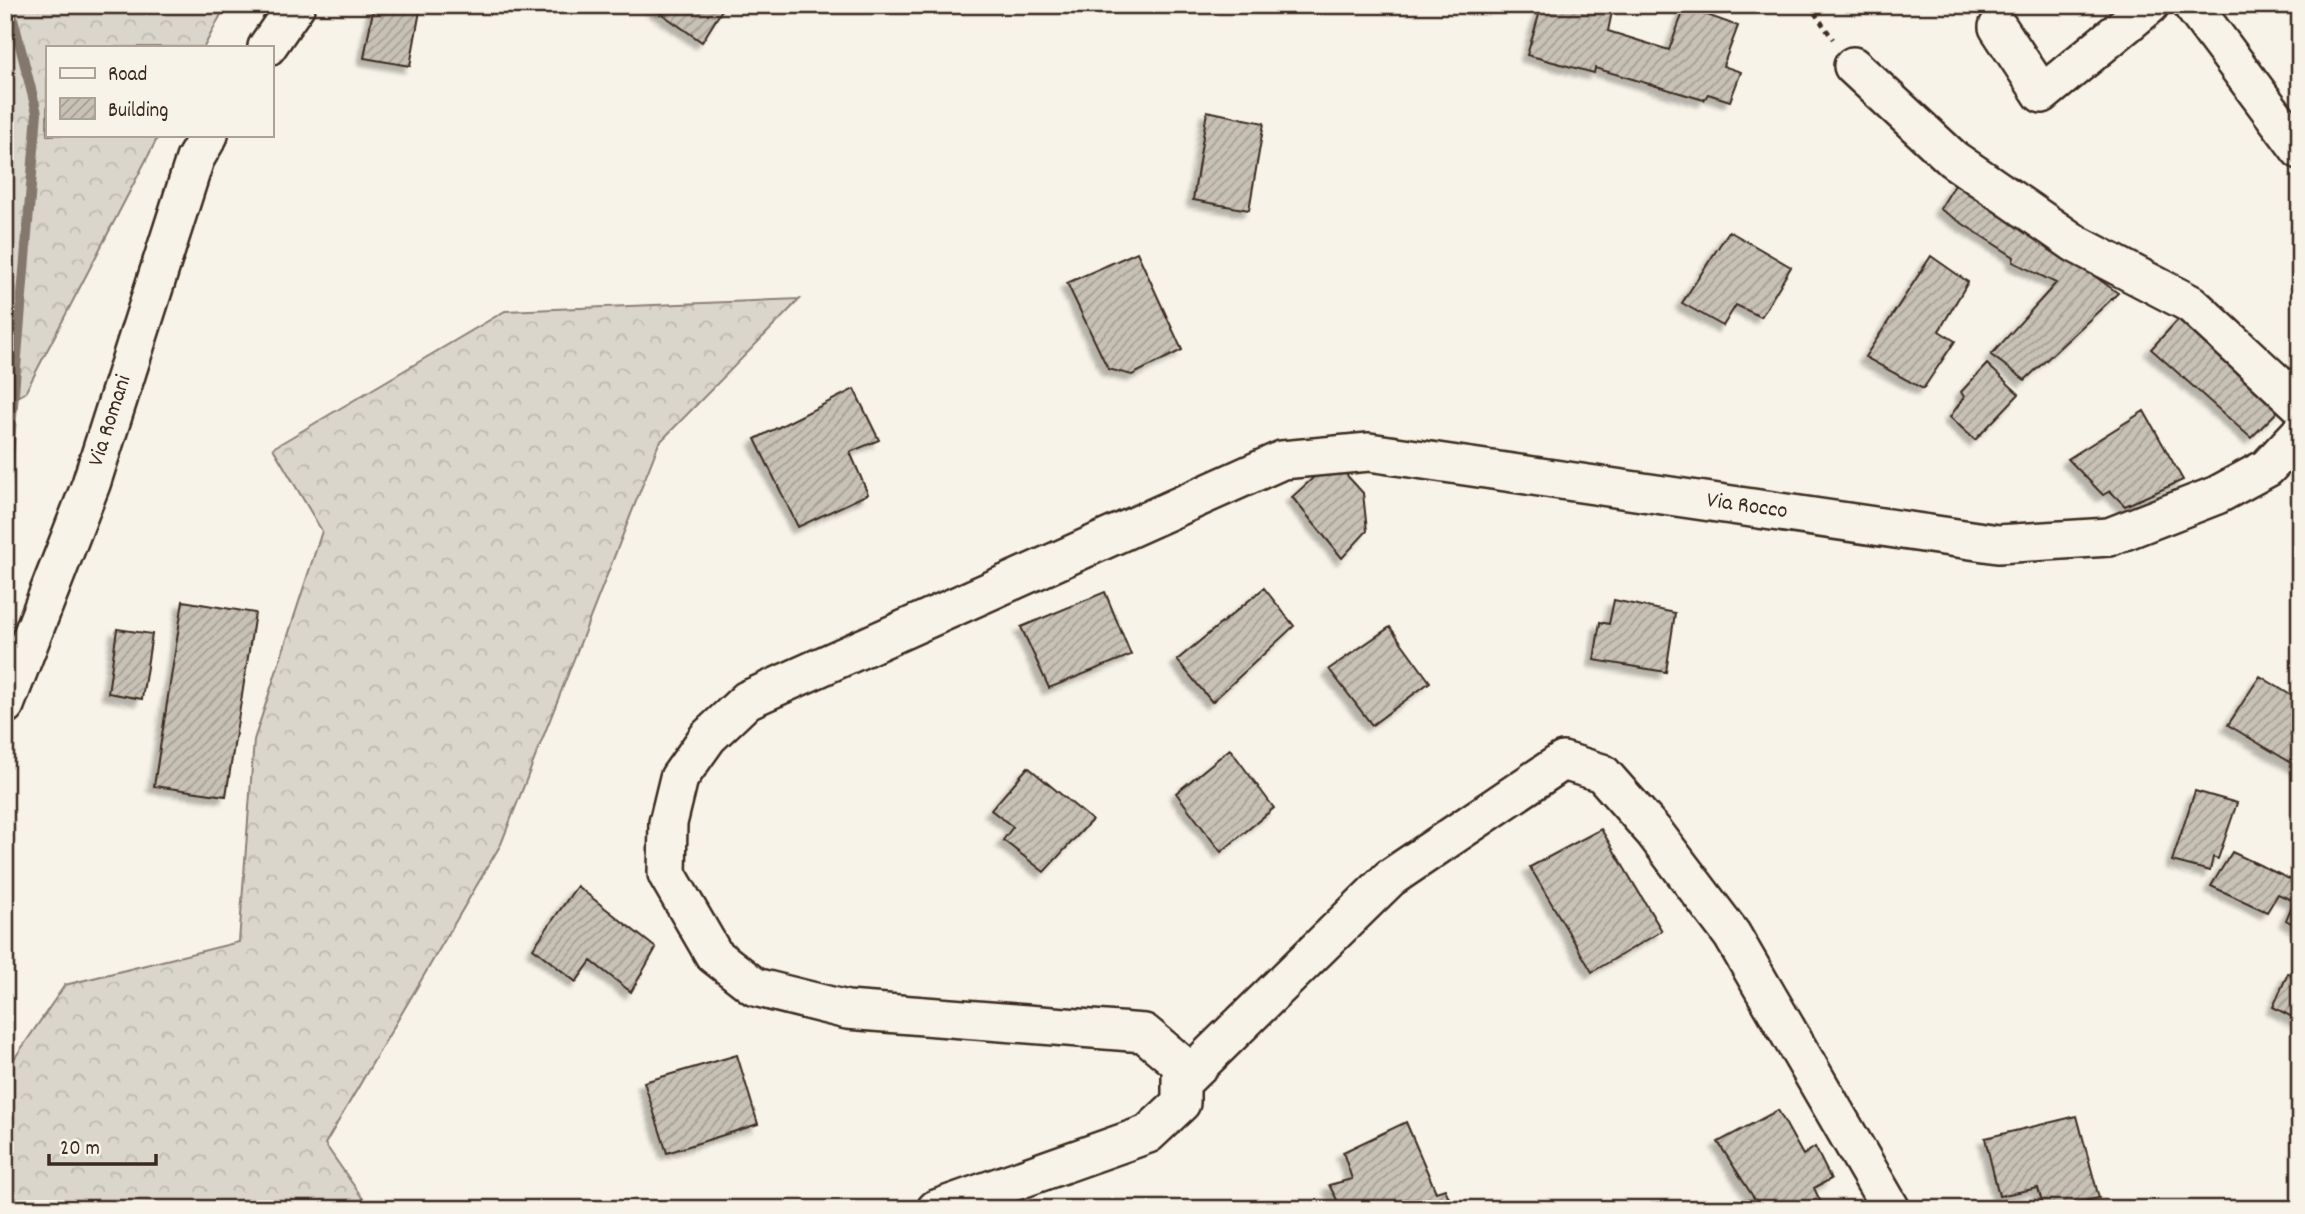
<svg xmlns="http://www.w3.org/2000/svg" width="2305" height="1214" font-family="Dekko,sans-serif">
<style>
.forest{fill:url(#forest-crowns);stroke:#8b8074;stroke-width:2}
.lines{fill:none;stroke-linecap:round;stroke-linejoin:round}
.stream{stroke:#84786c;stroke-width:10}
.building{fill:url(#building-hatch);stroke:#3b2a1e;stroke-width:2;filter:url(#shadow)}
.minor-casing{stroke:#3b2a1e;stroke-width:42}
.path{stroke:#3b2a1e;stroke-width:4.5;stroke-dasharray:5 5;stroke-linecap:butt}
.minor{stroke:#f7f3e8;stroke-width:37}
.labels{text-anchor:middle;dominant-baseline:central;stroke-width:5;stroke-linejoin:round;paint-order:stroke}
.street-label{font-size:23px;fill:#3b2a1e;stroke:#f7f3e8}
</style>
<defs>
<pattern id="forest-crowns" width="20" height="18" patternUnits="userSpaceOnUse" patternTransform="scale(1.75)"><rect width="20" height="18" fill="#dbd6cb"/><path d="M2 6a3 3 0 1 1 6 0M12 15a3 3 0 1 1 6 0" fill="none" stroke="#bdb8ae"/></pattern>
<pattern id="building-hatch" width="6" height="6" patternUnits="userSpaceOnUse" patternTransform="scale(1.75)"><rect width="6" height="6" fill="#c8c1b6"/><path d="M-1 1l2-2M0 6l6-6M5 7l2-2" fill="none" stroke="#a49d93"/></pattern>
<filter id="shadow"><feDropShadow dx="-6" dy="6" stdDeviation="2" flood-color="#0004"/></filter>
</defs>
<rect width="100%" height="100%" fill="#f7f3e8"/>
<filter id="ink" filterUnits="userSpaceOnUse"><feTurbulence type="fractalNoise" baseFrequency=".0143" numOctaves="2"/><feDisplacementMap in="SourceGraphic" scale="14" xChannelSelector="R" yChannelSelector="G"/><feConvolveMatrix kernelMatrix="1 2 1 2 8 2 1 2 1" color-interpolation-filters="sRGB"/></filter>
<g filter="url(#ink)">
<path class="forest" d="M5 5H226L204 47H47V135H159L25 393 5 403Z
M800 299 659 443 501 844 325 1144 370 1209H5V1072L65 985 239 942 254 740 322 531 273 448 505 311Z"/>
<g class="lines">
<path class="stream" d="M5 6 13 18 37 113 5 502"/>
</g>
<path class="building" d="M374 5H421L410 66 364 58Z
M649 5H725L702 42Z
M1542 5H1589L1612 12 1608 31 1669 50 1685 7 1738 26 1723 66 1741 72 1730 101 1708 94 1704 100 1595 68 1594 73 1527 55Z
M1207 111 1264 123 1249 210 1193 200Z
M1959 178 2118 293 2025 380 1991 355 2056 283 2013 262 2014 257 1940 209Z
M1729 231 1791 267 1761 317 1736 305 1723 326 1682 303Z
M1137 252 1182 350 1132 375 1108 369 1067 283Z
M1931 256 1968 282 1939 331 1955 341 1923 389 1865 357Z
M2185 312 2283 406 2251 438 2151 349Z
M1987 364 2019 394 1975 440 1950 417 1964 397 1961 392Z
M854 389 879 440 850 452 868 494 798 527 755 439Z
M2144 411 2183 480 2125 506 2110 491 2103 495 2068 459Z
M1333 460 1363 493 1367 531 1342 558 1292 497Z
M1264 588 1294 626 1212 702 1177 660Z
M1105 592 1131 655 1049 688 1021 627Z
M1614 600 1675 613 1666 672 1594 660 1600 622 1609 624Z
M183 601 255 613 226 796 154 786Z
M1390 627 1430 682 1372 725 1329 669Z
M117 629 152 634 142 699 108 693Z
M2260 676 2300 701V768L2228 725Z
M1230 749 1274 808 1221 852 1176 793Z
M1028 767 1092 820 1044 872 1003 840 1013 827 991 810Z
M2195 791 2237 803 2218 859 2213 857 2210 871 2172 861Z
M1601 829 1662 931 1592 972 1530 867Z
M2232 852 2300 884V928L2286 920 2294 901 2278 894 2267 912 2211 886Z
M577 886 656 948 631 992 591 961 576 982 533 948Z
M2288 973 2300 979V1021L2273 1007Z
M737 1055 758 1124 667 1153 644 1082Z
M1778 1110 1803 1155 1815 1147 1831 1179 1814 1188 1824 1209H1761L1718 1142Z
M2077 1116 2099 1198 2044 1209 2038 1188 1999 1196 1985 1138Z
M1406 1122 1436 1192 1445 1189 1454 1209H1342L1329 1185 1352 1179 1343 1152Z"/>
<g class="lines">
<defs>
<path id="minor" d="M2192 5 2300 150
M1998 27 2042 94 2150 5
M267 47 296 5
M1853 66 1953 159 2076 244 2191 304 2300 405
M5 705 91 484 195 159 209 135
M1181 1083 1390 878 1563 761 1602 773 1654 832 1732 935 1891 1209
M936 1209 1148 1134 1181 1103V1064L1144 1033 847 1010 755 987 714 955 667 874 668 823 679 778 708 737 747 700 1282 460 1369 452 1998 544 2109 537 2217 495 2267 468 2300 433"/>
</defs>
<use href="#minor" class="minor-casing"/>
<path class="path" d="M1809 5 1833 39"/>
<use href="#minor" class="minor"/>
</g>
</g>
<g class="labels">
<g class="street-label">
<text transform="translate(111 421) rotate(-72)">Via Romani</text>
<text transform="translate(1747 507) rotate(8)">Via Rocco</text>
</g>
</g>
<rect width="2305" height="1214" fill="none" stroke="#f7f3e8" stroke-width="28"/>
<rect x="14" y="14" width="2277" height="1186" fill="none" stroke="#3b2a1e" stroke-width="2.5" filter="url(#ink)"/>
<rect x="46" y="46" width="228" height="91" fill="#f7f3e8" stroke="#aca397" stroke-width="2"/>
<rect x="60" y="68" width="35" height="10" fill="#f7f3e8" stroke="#aca397" stroke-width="2"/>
<text x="108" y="80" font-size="21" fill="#3b2a1e">Road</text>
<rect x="60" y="98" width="35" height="21" fill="url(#building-hatch)" stroke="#aca397" stroke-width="2"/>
<text x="108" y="116" font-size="21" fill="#3b2a1e">Building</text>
<path d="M49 1154v10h107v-10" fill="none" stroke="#3b2a1e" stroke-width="3.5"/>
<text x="60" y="1154" font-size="21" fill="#3b2a1e" stroke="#f7f3e8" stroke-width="5" paint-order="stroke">20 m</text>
</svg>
